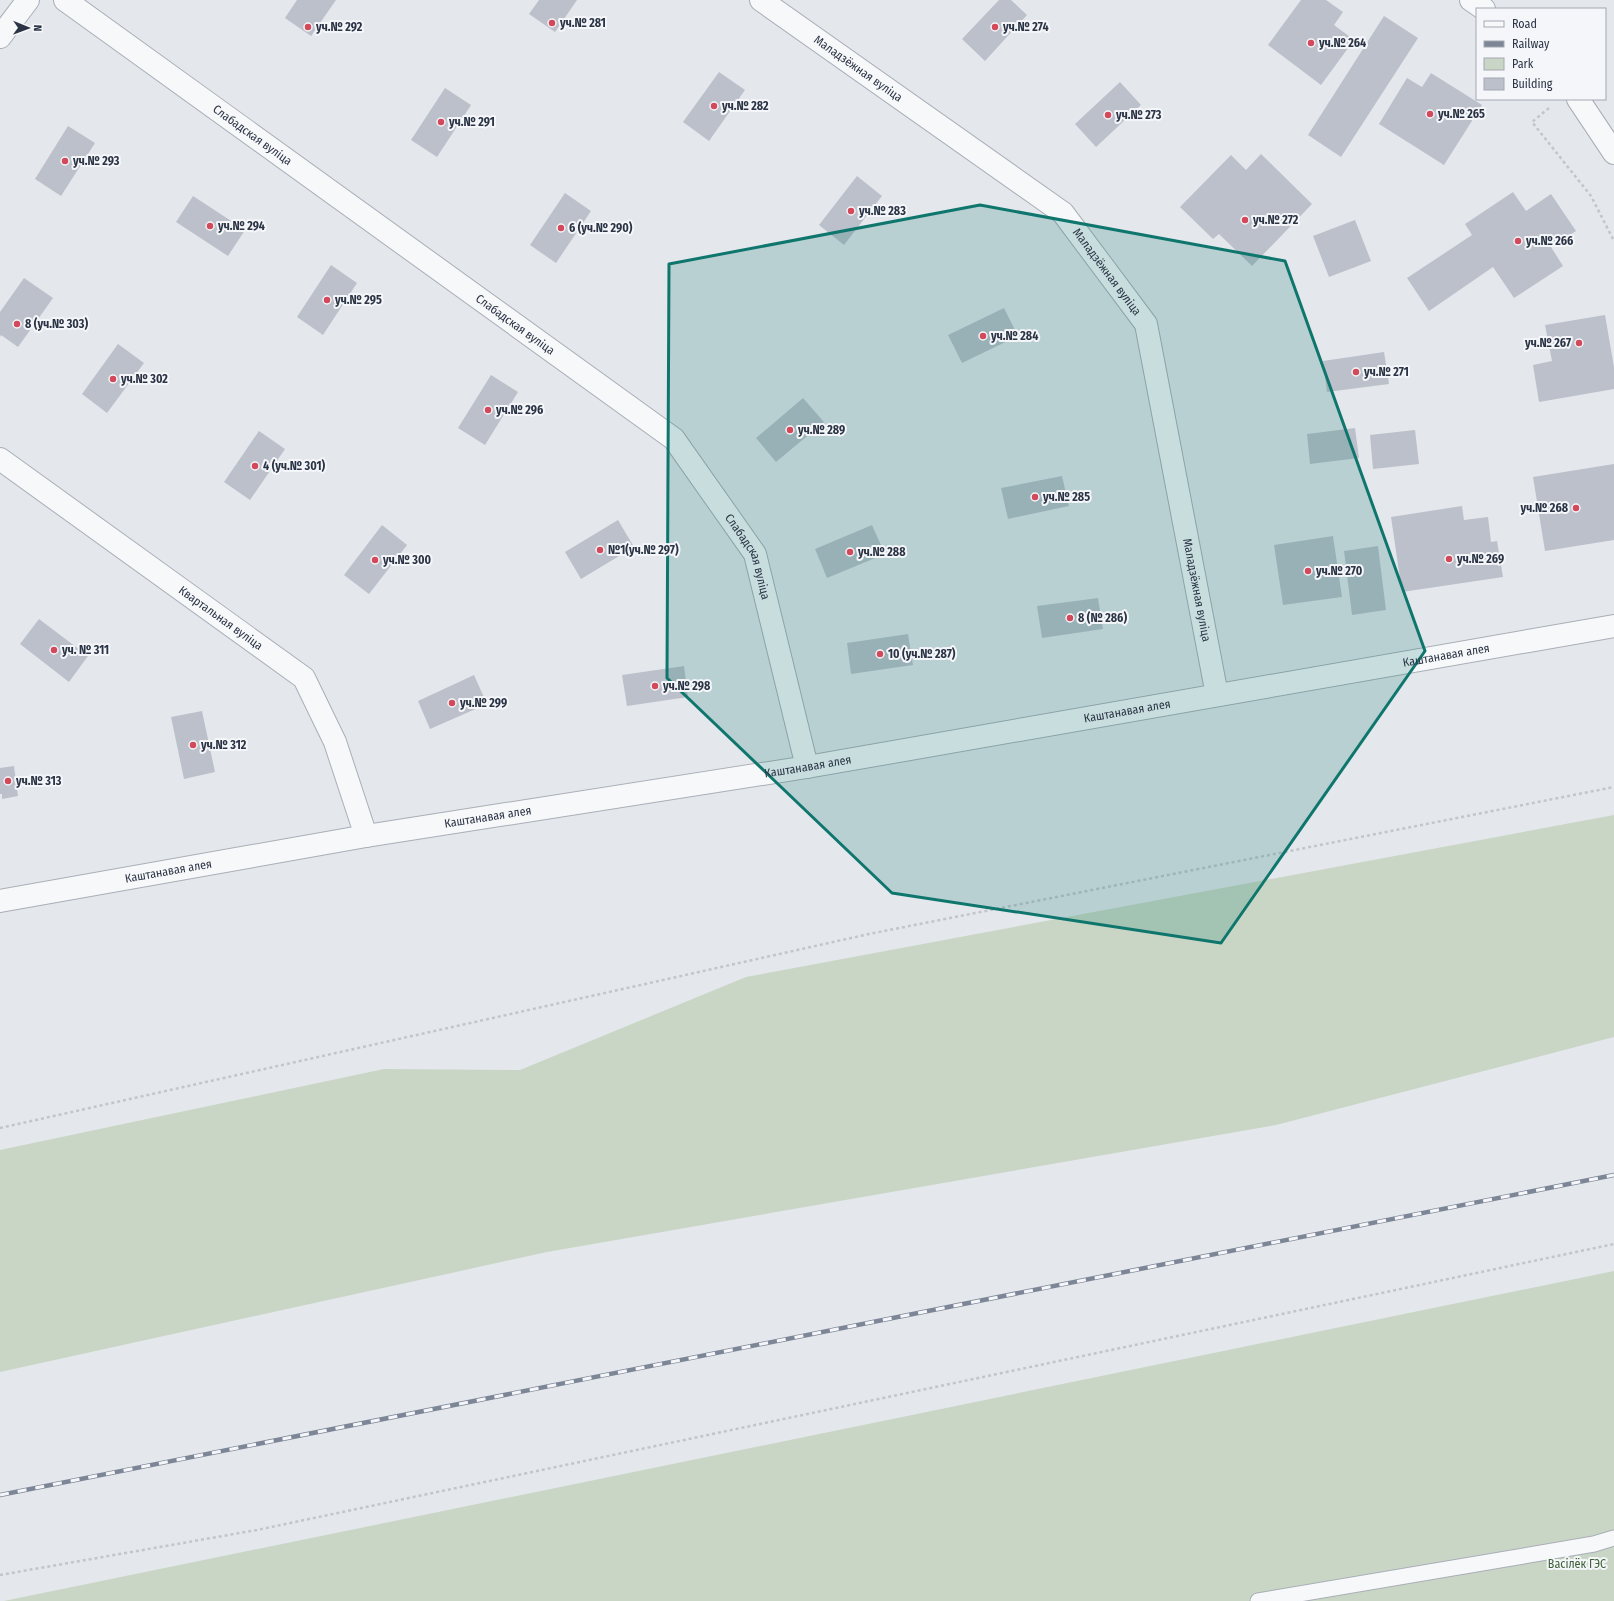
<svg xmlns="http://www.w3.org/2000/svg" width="1614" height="1601" font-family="'Fira Sans Condensed',sans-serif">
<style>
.green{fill:#c9d6c5}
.building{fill:#bbc0ca}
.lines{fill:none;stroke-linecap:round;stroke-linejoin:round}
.service-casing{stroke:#a9aeb7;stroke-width:17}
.minor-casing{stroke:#a9aeb7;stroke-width:24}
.path{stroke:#c2c5cb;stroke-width:2.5;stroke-dasharray:3 3;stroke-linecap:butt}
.service{stroke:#f7f8fa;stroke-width:15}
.minor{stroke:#f7f8fa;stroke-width:22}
.rail-casing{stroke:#7d8696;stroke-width:4.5}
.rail{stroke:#f4f6f9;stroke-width:3;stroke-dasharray:9;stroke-linecap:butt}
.marked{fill:#0f766e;fill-opacity:0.2;stroke:#0f766e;stroke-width:3;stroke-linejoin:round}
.poi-dot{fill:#d1495b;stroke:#f4f6f9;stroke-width:1.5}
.labels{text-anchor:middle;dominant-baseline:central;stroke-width:4;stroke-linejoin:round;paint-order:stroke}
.poi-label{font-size:12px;font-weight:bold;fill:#2b3445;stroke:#f4f6f9;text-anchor:start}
.street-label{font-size:12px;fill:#2b3445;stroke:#f4f6f9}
.park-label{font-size:12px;fill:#3f6138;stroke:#f4f6f9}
</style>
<rect width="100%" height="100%" fill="#e4e7ec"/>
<path class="green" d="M1614 815V1037L1276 1125 547 1252 0 1372V1150L384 1069 520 1070 746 977Z
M1614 1271V1601H4Z"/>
<path class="building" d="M297 0H336L311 36 285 18Z
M539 0H577L555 32 529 14Z
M999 0H1011L1027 15 985 61 962 39Z
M1301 0H1326L1343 12 1334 25 1354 40 1321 85 1268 45Z
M1384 16 1418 38 1341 157 1308 135Z
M719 72 745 90 709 141 683 122Z
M1431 73 1482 105 1444 165 1379 124 1407 78 1422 87Z
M1120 82 1141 105 1096 147 1075 124Z
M445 88 471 105 437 157 411 140Z
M68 126 95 143 61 196 35 179Z
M1261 154 1312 204 1252 266 1219 234 1213 239 1180 207 1231 155 1246 170Z
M857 176 882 196 844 245 819 225Z
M1513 192 1526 211 1551 194 1576 231 1551 247 1563 266 1514 298 1493 267 1429 311 1407 278 1472 235 1465 224Z
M565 193 591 211 556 263 530 245Z
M193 196 245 230 228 256 176 222Z
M1355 220 1371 261 1329 277 1313 236Z
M331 265 357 283 323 335 297 317Z
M24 278 53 298 18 347 1 335 0 337V312Z
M1004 308 1018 336 962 363 948 335Z
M1605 315 1614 367V389L1539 402 1533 365 1552 361 1545 325Z
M118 344 144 363 107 413 82 394Z
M1384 352 1389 384 1327 392 1323 361Z
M491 375 518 392 485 445 458 428Z
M803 398 824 422 776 462 756 438Z
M1355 428 1359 458 1310 464 1307 434Z
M1415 430 1419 464 1373 469 1370 435Z
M259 431 285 449 250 500 224 482Z
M1614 464V540L1545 551 1533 477Z
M1062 476 1069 506 1008 519 1001 488Z
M1462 506 1464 520 1488 517 1491 542 1497 541 1503 577 1402 592 1391 517Z
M618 520 634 547 581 579 565 552Z
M382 525 407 545 369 594 344 575Z
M872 525 885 554 827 578 815 549Z
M1333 536 1342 597 1283 605 1274 545Z
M1378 546 1386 610 1352 615 1344 551Z
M1098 598 1103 629 1042 638 1037 606Z
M39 619 88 656 69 682 20 644Z
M908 634 913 665 851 674 847 643Z
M684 666 688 697 627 706 622 675Z
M474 675 487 704 430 729 418 701Z
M202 711 215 772 184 779 171 717Z
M14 766 18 796 2 799V794H0V768Z"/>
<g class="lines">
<defs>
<path id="service" d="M1258 1601 1594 1544 1614 1538"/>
<g id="minor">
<path id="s1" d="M65 0 674 439 755 554 807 767"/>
<path id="s2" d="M761 0 1063 213 1146 324 1217 695"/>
<path d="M1471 0 1484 9"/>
<path d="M0 37 28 0"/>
<path d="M1578 99 1614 153"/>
<path id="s3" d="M0 459 304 678 335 742 366 836"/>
<path id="s4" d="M0 901 366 836 807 767 1614 626"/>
</g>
</defs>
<use href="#service" class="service-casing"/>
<use href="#minor" class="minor-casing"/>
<path class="path" d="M1549 108 1532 122 1591 196 1614 241
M0 1128 869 934 1614 787
M0 1575 257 1530 1614 1244"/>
<use href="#service" class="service"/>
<use href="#minor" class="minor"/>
<defs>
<path id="rail" d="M0 1495 1614 1175"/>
</defs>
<use href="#rail" class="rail-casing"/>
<use href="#rail" class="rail"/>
</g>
<path class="marked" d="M980 205 1285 261 1425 651 1221 943 892 893 667 678 669 264Z"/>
<g class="poi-dot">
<circle cx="552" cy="23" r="4"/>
<circle cx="308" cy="27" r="4"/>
<circle cx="995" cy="27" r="4"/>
<circle cx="1311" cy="43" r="4"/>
<circle cx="714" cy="106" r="4"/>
<circle cx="1430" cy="114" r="4"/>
<circle cx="1108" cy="115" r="4"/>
<circle cx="441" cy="122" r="4"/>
<circle cx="65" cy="161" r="4"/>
<circle cx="851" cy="211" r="4"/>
<circle cx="1245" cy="220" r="4"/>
<circle cx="210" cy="226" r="4"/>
<circle cx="561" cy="228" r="4"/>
<circle cx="1518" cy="241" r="4"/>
<circle cx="327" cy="300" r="4"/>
<circle cx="17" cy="324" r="4"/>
<circle cx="983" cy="336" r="4"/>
<circle cx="1579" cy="343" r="4"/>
<circle cx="1356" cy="372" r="4"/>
<circle cx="113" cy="379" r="4"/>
<circle cx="488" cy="410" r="4"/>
<circle cx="790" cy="430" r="4"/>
<circle cx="255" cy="466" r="4"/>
<circle cx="1035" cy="497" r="4"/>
<circle cx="1576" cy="508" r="4"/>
<circle cx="600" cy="550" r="4"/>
<circle cx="850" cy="552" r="4"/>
<circle cx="1449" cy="559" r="4"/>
<circle cx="375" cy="560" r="4"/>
<circle cx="1308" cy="571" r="4"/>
<circle cx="1070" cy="618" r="4"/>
<circle cx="54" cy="650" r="4"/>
<circle cx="880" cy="654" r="4"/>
<circle cx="655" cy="686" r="4"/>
<circle cx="452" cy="703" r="4"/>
<circle cx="193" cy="745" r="4"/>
<circle cx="8" cy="781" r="4"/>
</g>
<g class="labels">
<g class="poi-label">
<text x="560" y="23">уч.№ 281</text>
<text x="316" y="27">уч.№ 292</text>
<text x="1003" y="27">уч.№ 274</text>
<text x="1319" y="43">уч.№ 264</text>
<text x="722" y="106">уч.№ 282</text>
<text x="1438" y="114">уч.№ 265</text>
<text x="1116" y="115">уч.№ 273</text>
<text x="449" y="122">уч.№ 291</text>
<text x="73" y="161">уч.№ 293</text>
<text x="859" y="211">уч.№ 283</text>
<text x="1253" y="220">уч.№ 272</text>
<text x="218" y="226">уч.№ 294</text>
<text x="569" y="228">6 (уч.№ 290)</text>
<text x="1526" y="241">уч.№ 266</text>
<text x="335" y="300">уч.№ 295</text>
<text x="25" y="324">8 (уч.№ 303)</text>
<text x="991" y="336">уч.№ 284</text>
<text x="1571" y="343" text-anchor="end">уч.№ 267</text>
<text x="1364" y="372">уч.№ 271</text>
<text x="121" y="379">уч.№ 302</text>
<text x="496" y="410">уч.№ 296</text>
<text x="798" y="430">уч.№ 289</text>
<text x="263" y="466">4 (уч.№ 301)</text>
<text x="1043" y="497">уч.№ 285</text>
<text x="1568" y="508" text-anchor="end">уч.№ 268</text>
<text x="608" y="550">№1(уч.№ 297)</text>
<text x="858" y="552">уч.№ 288</text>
<text x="1457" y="559">уч.№ 269</text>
<text x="383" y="560">уч.№ 300</text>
<text x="1316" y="571">уч.№ 270</text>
<text x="1078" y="618">8 (№ 286)</text>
<text x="62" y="650">уч. № 311</text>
<text x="888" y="654">10 (уч.№ 287)</text>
<text x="663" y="686">уч.№ 298</text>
<text x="460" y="703">уч.№ 299</text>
<text x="201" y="745">уч.№ 312</text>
<text x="16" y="781">уч.№ 313</text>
</g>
<g class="street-label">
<text stroke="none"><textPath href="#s2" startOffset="119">Маладзёжная вуліца</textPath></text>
<text stroke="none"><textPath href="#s1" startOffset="231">Слабадская вуліца</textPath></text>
<text stroke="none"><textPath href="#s2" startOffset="443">Маладзёжная вуліца</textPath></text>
<text stroke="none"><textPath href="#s1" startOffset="555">Слабадская вуліца</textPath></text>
<text stroke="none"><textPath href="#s1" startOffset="891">Слабадская вуліца</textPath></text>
<text stroke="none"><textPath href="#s2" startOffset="779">Маладзёжная вуліца</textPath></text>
<text stroke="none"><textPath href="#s3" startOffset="272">Квартальная вуліца</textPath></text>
<text stroke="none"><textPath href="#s4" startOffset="1467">Каштанавая алея</textPath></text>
<text stroke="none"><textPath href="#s4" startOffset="1143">Каштанавая алея</textPath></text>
<text stroke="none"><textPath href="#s4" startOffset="819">Каштанавая алея</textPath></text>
<text stroke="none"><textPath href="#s4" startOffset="495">Каштанавая алея</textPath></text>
<text stroke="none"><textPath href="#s4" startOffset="171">Каштанавая алея</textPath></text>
</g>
<g class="park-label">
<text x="1577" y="1564">Васілёк ГЭС</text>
</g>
</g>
<rect x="1476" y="8" width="130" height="92" fill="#f4f6f9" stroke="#a4a8b1"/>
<rect x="1484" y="21" width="20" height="6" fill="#f7f8fa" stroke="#a4a8b1"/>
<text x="1512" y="28" font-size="12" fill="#2b3445">Road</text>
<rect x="1484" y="41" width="20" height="6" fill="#7d8696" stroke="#a4a8b1"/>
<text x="1512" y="48" font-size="12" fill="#2b3445">Railway</text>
<rect x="1484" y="58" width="20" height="12" fill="#c9d6c5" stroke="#a4a8b1"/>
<text x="1512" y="68" font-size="12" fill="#2b3445">Park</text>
<rect x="1484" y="78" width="20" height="12" fill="#bbc0ca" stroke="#a4a8b1"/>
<text x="1512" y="88" font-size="12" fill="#2b3445">Building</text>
<g transform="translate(28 28) rotate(91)" stroke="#f4f6f9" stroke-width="3" paint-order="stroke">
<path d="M0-3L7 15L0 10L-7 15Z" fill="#2b3445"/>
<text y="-6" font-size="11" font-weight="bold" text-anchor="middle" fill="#2b3445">N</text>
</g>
</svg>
